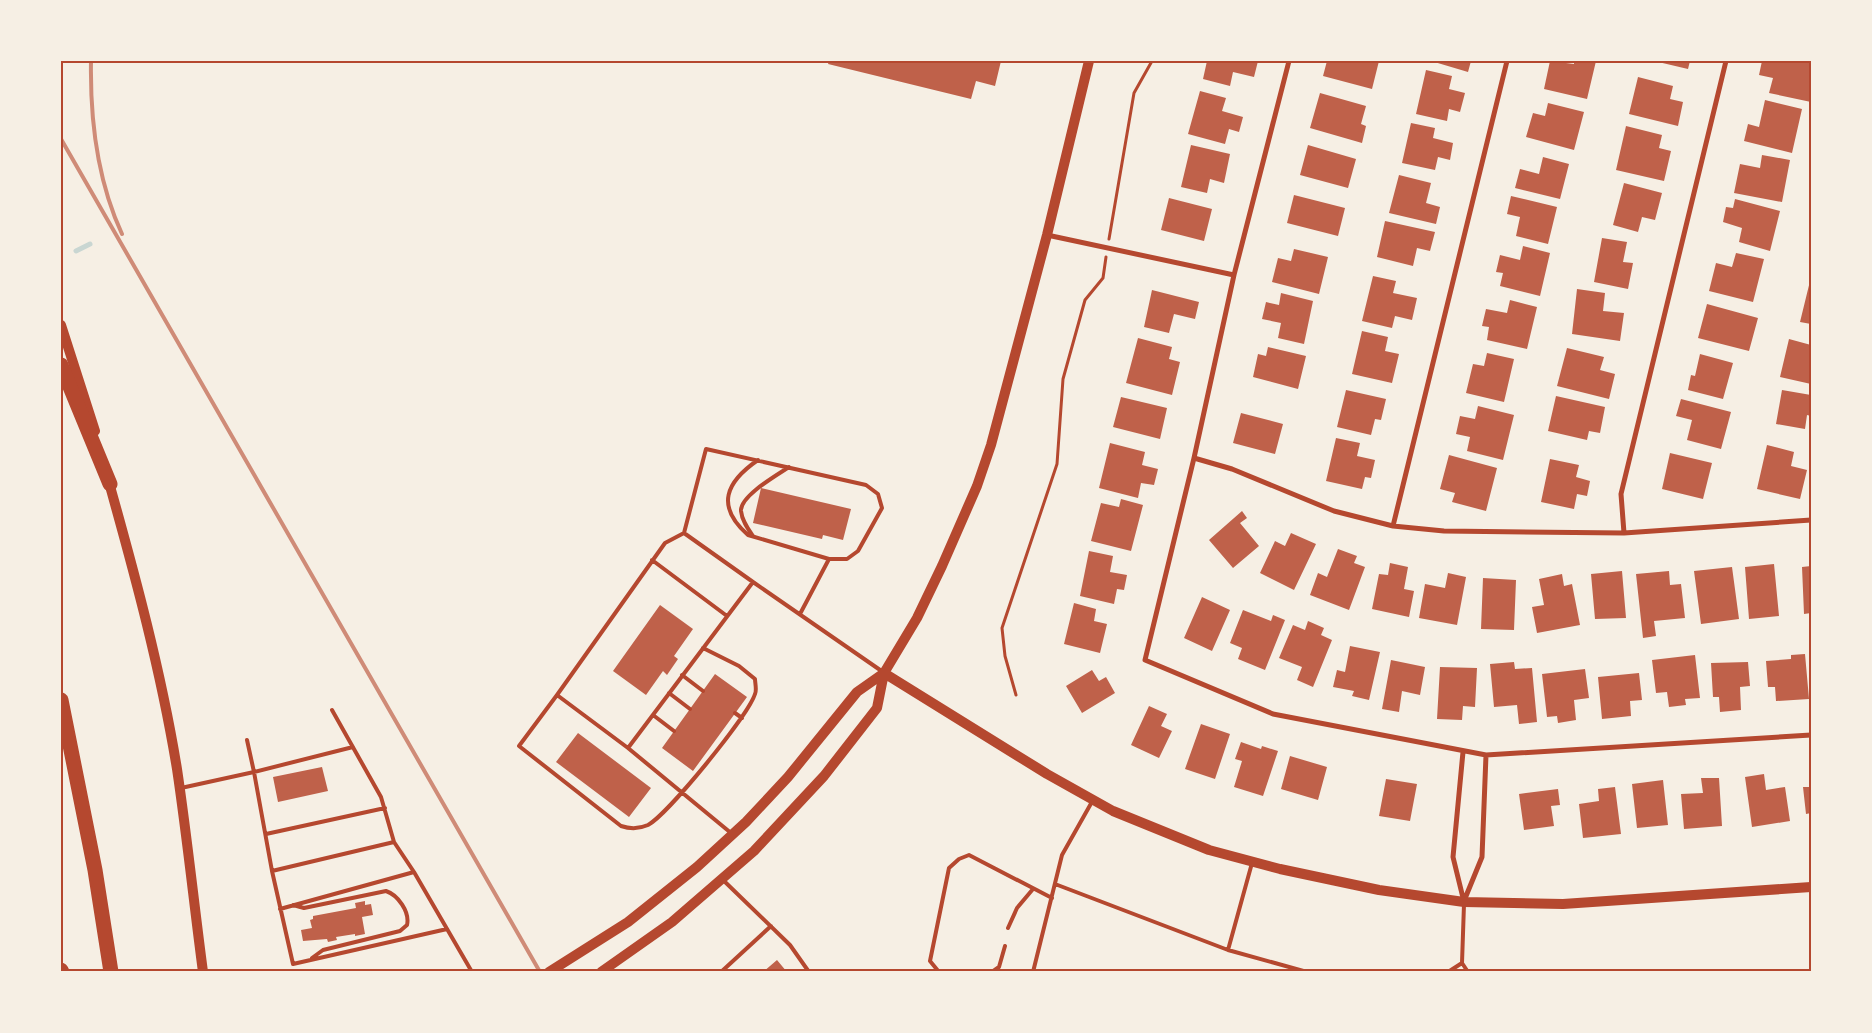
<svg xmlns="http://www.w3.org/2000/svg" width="1872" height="1033" font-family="'Work Sans',sans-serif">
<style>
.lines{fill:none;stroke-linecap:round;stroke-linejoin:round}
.stream{stroke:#c9d6d2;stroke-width:5}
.building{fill:#bf614a}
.path{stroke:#b5482f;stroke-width:3}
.service{stroke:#b5482f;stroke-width:4}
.minor{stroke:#b5482f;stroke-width:5}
.secondary{stroke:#b5482f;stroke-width:10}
.motorway{stroke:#b5482f;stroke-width:15}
.rail{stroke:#cf8b77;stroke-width:4}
.neatline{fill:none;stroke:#b5482f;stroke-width:2}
</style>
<rect width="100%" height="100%" fill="#f6efe4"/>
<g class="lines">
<path class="stream" d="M76 251 90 244"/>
</g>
<path class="building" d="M829 61H1001L995 86 976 81 971 99 828 64Z
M1207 61H1258L1254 77 1233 72 1230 86 1203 79Z
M1327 61H1379L1372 89 1323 76Z
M1431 61H1471L1468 72Z
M1550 61 1574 64V61H1596L1587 99 1544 89Z
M1654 61H1690L1688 69Z
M1762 61H1811V102L1769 93 1773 78 1759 75Z
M1426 70 1452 76 1449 89 1465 93 1460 112 1449 109 1447 121 1416 114Z
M1638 77 1673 86 1670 99 1683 102 1678 126 1629 114Z
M1200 91 1226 98 1222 111 1243 117 1239 132 1229 129 1225 144 1188 134Z
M1320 93 1366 106 1361 124 1366 126 1362 143 1310 128Z
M1765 100 1802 109 1792 153 1744 141 1748 124 1759 127Z
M1548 103 1584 112 1574 150 1526 137 1533 113 1545 116Z
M1411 123 1435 128 1433 138 1453 143 1450 160 1438 157 1435 170 1402 163Z
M1626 126 1662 135 1659 148 1671 151 1664 181 1616 170Z
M1191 145 1230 154 1224 183 1210 179 1207 193 1181 187Z
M1308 145 1356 159 1348 188 1300 175Z
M1762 155 1790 160 1782 202 1734 193 1740 164 1760 168Z
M1543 157 1569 164 1560 199 1515 188 1520 169 1539 174Z
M1399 175 1431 183 1426 203 1440 207 1436 224 1389 213Z
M1624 183 1662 193 1655 220 1642 217 1638 232 1613 225Z
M1294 195 1345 208 1338 236 1287 223Z
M1511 196 1557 207 1548 244 1516 236 1520 217 1507 214Z
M1169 198 1212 209 1204 241 1161 230Z
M1735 199 1780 211 1770 251 1739 242 1742 228 1723 222 1726 207 1733 208Z
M1385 221 1435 232 1430 251 1417 248 1413 266 1377 257Z
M1602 238 1627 242 1623 262 1633 263 1628 289 1594 282Z
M1523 246 1550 253 1540 296 1500 286 1503 273 1496 272 1500 255 1520 260Z
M1294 249 1328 257 1319 294 1272 282 1278 258 1291 261Z
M1736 253 1764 259 1753 302 1709 291 1716 263 1732 267Z
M1373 276 1396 281 1393 293 1417 298 1412 320 1395 316 1392 328 1362 321Z
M1811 277V324L1800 322Z
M1577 289 1605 293 1603 311 1624 313 1620 341 1572 334Z
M1152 290 1199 302 1195 319 1174 314 1169 333 1144 327Z
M1281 293 1313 301 1304 344 1278 338 1281 323 1262 319 1266 302 1279 305Z
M1510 300 1537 307 1527 349 1487 340 1489 327 1482 326 1486 309 1507 313Z
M1707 304 1758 318 1749 351 1698 338Z
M1362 331 1388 337 1385 351 1399 354 1392 383 1352 374Z
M1138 338 1172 347 1169 359 1180 362 1172 395 1126 383Z
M1789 339 1811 345V384L1780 377Z
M1268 347 1306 356 1298 389 1253 377 1258 354 1266 356Z
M1567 348 1604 357 1600 370 1615 374 1609 399 1557 386Z
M1487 353 1514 359 1504 402 1466 393 1473 364 1484 366Z
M1700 354 1733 363 1723 399 1688 390 1691 375 1695 376Z
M1346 390 1386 399 1381 420 1375 419 1371 435 1337 427Z
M1782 390 1811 395V416L1807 415 1805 429 1776 424Z
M1556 396 1605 407 1600 433 1589 431 1587 440 1548 431Z
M1121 397 1167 408 1160 439 1113 427Z
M1681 399 1731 412 1721 449 1687 440 1692 420 1676 416Z
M1478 406 1514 415 1503 460 1467 451 1470 437 1456 434 1460 416 1475 419Z
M1241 413 1283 424 1275 454 1233 443Z
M1336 438 1360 443 1357 456 1375 460 1371 478 1365 477 1362 489 1326 481Z
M1110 443 1145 452 1142 465 1158 469 1154 485 1141 483 1138 498 1099 488Z
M1767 445 1794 452 1791 466 1807 470 1800 499 1757 489Z
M1670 453 1712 463 1703 499 1662 489Z
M1449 455 1497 468 1486 511 1452 502 1455 493 1440 489Z
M1550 459 1579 465 1576 477 1590 481 1587 496 1577 494 1574 509 1541 502Z
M761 488 851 509 843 540 823 535 822 539 753 523Z
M1121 499 1143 505 1131 551 1091 541 1101 503 1119 507Z
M1242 511 1247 518 1240 523 1259 546 1233 568 1209 540Z
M1291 533 1316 544 1294 590 1260 573 1275 541 1285 546Z
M1338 549 1357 556 1354 563 1365 567 1349 610 1310 595 1318 573 1327 577Z
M1089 551 1113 556 1110 572 1127 575 1124 590 1117 589 1114 604 1080 596Z
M1390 563 1408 567 1404 589 1414 591 1409 617 1372 609 1379 574 1388 575Z
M1774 564 1779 616 1749 619 1745 567Z
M1811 566V613L1804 614 1802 567Z
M1732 567 1739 619 1701 624 1694 571Z
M1622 571 1626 618 1595 619 1591 574Z
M1669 571 1670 585 1681 584 1685 618 1654 621 1656 636 1643 638 1636 574Z
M1448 573 1466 577 1457 625 1419 618 1425 584 1445 588Z
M1562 574 1564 586 1572 584 1580 625 1537 633 1532 607 1544 605 1539 579Z
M1483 578 1516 580 1514 630 1481 629Z
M1202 597 1230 610 1212 651 1184 638Z
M1074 603 1096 609 1094 621 1107 624 1100 653 1064 644Z
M660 605 693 629 674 656 678 659 667 675 663 671 646 695 613 671Z
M1243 610 1271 621 1273 615 1285 620 1265 670 1238 659 1242 648 1230 643Z
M1308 621 1324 628 1321 635 1332 640 1313 687 1297 680 1302 667 1279 658 1293 625 1305 630Z
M1350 646 1380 652 1369 700 1352 696 1354 691 1333 687 1337 670 1345 672Z
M1805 654 1809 699 1776 701 1775 687H1768L1766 661 1791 659V655Z
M1695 655 1700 698 1685 699 1686 705 1669 707 1667 692 1656 693 1652 660Z
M1391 660 1425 667 1420 695 1402 691 1399 712 1382 709Z
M1514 662 1515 669 1532 668 1537 722 1519 724 1517 705 1494 707 1490 664Z
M1748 662 1750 686 1740 687 1741 710 1720 712 1719 697H1713L1711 663Z
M1440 667 1477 668 1475 707 1463 706 1462 720 1437 719Z
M1585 669 1589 698 1574 700 1576 720 1558 723 1557 716 1547 717 1542 674Z
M1092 670 1099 681 1106 677 1115 693 1082 713 1066 686Z
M1639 673 1642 700 1630 701 1631 716 1602 719 1598 677Z
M715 674 747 697 693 771 662 748Z
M1149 706 1167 714 1161 726 1172 731 1159 758 1131 745Z
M1201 724 1230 734 1215 779 1185 769Z
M578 733 651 788 629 817 556 762Z
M1241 742 1261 749 1262 746 1278 751 1263 796 1234 787 1242 761 1235 759Z
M1290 756 1327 767 1318 800 1281 789Z
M322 767 328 791 278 802 273 777Z
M1764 774 1766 790 1785 787 1790 821 1752 827 1745 777Z
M1701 778H1719L1722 826 1684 829 1681 794 1703 793Z
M1386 779 1417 784 1410 821 1379 816Z
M1663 780 1668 825 1637 828 1632 784Z
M1615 787 1621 834 1583 838 1579 804 1599 801 1598 789Z
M1803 787H1811V813L1806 814Z
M1558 789 1560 805 1551 806 1554 826 1524 830 1519 794Z
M365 901V905L371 904 373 915 362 917 365 934 355 936V934L336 937 337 940 328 942 327 939 303 941 301 930 312 928 310 920 313 919V916L356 908 355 903Z
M777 960 787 972H763Z"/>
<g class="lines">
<path class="path" d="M1109 239 1134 93 1152 61
M1016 695 1005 656 1002 628 1057 464 1063 379 1085 300 1103 278 1106 257"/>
<path class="service" d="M684 533 706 449 866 485 878 494 882 508 858 551 847 559H829L748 535C715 506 726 482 758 460
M753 536C748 529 742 521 741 511 740 496 777 475 789 467
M652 560 727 616
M800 614 829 559
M682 675 703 691
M669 693 690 709
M557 695 519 746 621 826C630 829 639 829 648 825 668 814 748 716 755 694 757 690 755 683 755 679L739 666 703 648
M332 710 381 797 394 842
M735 713 742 718
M653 715 674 731
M247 740 254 772 353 747
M628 748 557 695 665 543 684 533 753 582
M181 788 254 772 272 871 293 964 447 929
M731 833 628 748 753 582 883 672
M266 834 385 808
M272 871 394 842 414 872 472 972
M723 880 790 945 809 972
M1055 884 1228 950 1307 972
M1464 904 1462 963 1468 972
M293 905 304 908 386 891C398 895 410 912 407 925L400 931 323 950 312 958
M280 909 414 872
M1008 928 1017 908 1033 889
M1228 950 1252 863
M721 972 771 926
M939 972 930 961 949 868 959 859 969 855 1052 898
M992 972 999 967 1005 946
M1033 972 1062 855 1093 800
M1448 972 1462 963"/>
<path class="minor" d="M1289 61 1234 275 1194 458 1145 660 1273 714 1486 755 1811 735
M1047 235 1234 275
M1194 458 1232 469 1334 511 1393 526 1444 531 1624 533 1811 520
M1393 526 1507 61
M1624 533 1621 494 1726 61
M1463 752 1453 857 1464 902
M1464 901 1482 857 1486 755"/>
<path class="secondary" d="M61 325 95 431
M108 479C135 575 161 671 177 769 187 836 194 904 203 972
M884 673 1047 774 1113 811 1209 850 1280 869 1379 890 1464 902 1563 904 1811 887
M549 972 628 922 697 867 746 822 788 777 857 692 884 673
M601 972 672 922 754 851 824 776 877 708 884 673 917 618 942 566 977 486 991 445 1047 235 1089 61"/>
<path class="motorway" d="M61 365 110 484
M61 700 95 870 111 972
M61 970 62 972"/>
<path class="rail" d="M91 61C90 120 97 180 122 234
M61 139 540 972"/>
</g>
<rect width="1872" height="1033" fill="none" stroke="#f6efe4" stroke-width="125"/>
<rect x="62" y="62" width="1748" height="908" class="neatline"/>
</svg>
